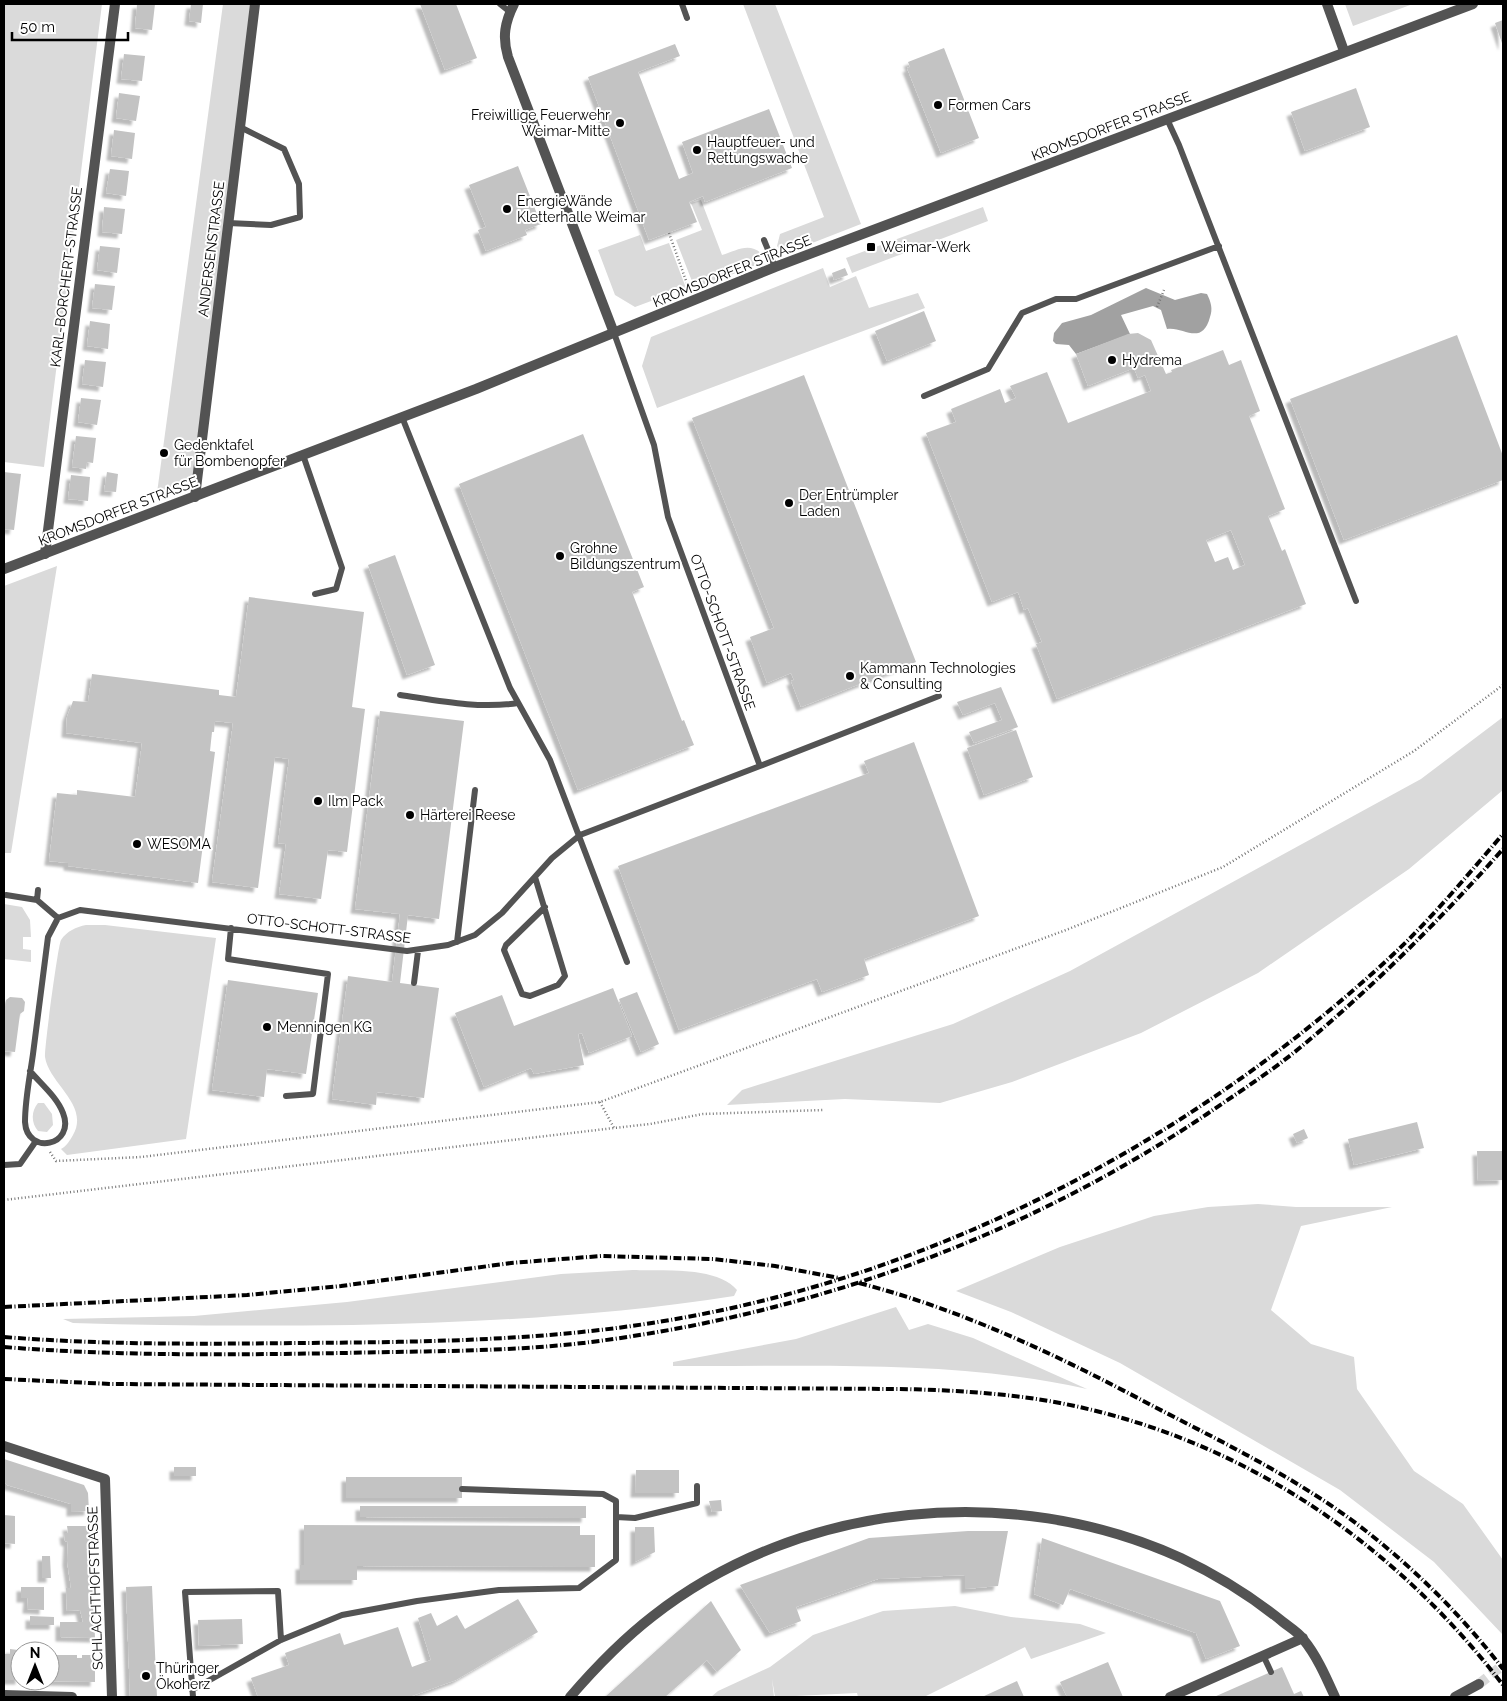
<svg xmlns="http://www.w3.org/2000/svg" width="1507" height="1701" font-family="Raleway,sans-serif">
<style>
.green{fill:#dadada}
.water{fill:#a1a1a1}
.building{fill:#c3c3c3;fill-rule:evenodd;filter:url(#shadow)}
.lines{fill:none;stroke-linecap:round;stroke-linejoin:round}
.minor-tunnel{stroke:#d9d9d9;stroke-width:10;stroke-dasharray:10 5;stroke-linecap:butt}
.path{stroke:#757575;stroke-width:2.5;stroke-dasharray:1 2.5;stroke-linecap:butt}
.service{stroke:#535353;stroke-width:6}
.minor{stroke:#535353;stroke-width:10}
.tertiary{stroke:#535353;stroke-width:10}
.rail{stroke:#000;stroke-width:4;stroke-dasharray:8 2.5 1 2.5;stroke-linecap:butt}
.poi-dot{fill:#000;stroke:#fff;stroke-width:2}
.labels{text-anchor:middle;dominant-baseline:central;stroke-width:4;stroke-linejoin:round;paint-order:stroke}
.poi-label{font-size:14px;fill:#000;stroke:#fff;text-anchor:start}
.street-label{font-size:14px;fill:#000;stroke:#fff}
</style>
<defs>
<filter id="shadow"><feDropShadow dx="-4.5" dy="4.5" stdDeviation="1" flood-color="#0004"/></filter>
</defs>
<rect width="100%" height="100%" fill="#fff"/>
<path class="green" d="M4 4H102L44 467 4 462Z
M223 4H255L197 477 157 493Z
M743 4H775L861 224 784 254 777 246 780 234 824 217Z
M1345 4H1413L1353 26Z
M701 200 722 255C736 251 748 242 761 253V263L695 289 676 240 702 230 691 203Z
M983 207 988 221 852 273 846 258Z
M640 235 646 251 669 243 686 288 635 307 615 295 598 250Z
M823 268 830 287 856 276 869 308 918 293 925 308 657 408 642 366 651 337Z
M57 566 11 853H4V586Z
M1503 717V790L1409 869 1258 973 1141 1033 1012 1082 940 1103 845 1099 727 1105 742 1090 953 1024 1070 971 1421 779Z
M4 904 22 907 30 920 31 937H23V949L31 950V962L4 959Z
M86 925H105L216 938 186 1139 67 1155 61 1149C67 1146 70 1140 73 1135 90 1105 49 1084 45 1057 44 1050 58 945 61 940 67 931 76 927 86 925Z
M38 1103H44L52 1114 53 1125 47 1132 38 1131C31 1123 31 1111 38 1103Z
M1258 1204 1296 1207H1392L1301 1226 1271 1310 1311 1344 1354 1357 1357 1389 1414 1471 1463 1504 1503 1560V1635L1434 1562 1340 1490 1120 1363 1011 1312 956 1291 1060 1247 1154 1216 1208 1207Z
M633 1270C662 1271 718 1266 737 1290L734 1296C607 1316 481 1322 353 1325 259 1326 166 1326 73 1323L63 1319 194 1316 347 1302 561 1274Z
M896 1307 909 1330 928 1324 973 1338 1087 1389C955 1359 808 1367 673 1366V1362L796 1339Z
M955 1606 1011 1617 1080 1624 1106 1633 1031 1659 1025 1647 924 1697H858L857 1693 775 1697 772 1679 774 1697H711L718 1691 770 1667 813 1635 883 1611Z"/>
<path class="water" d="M1146 288 1175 300 1201 293 1207 294C1211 302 1213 309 1210 317 1202 347 1183 326 1167 329L1161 310 1153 306 1121 315 1130 334 1076 354 1069 345 1056 344 1053 341 1054 333 1062 323 1091 315Z"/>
<path class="building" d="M137 4H155L152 30 135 28Z
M191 4H203L201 23 189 21Z
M420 4H456L477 58 445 70Z
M1503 20V46L1495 23Z
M675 44 680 56 638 72 679 179 693 173 682 142 769 109 792 168 705 202 703 196 689 202 697 222 649 240 588 77Z
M944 48 979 138 941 153 907 68 910 67 908 62Z
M124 54 145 56 142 81 121 79Z
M1356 88 1370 127 1305 151 1291 112Z
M119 93 140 96 136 121 116 118Z
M114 130 135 133 132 159 111 156Z
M518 166 541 224 525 230 527 235 486 251 478 230 486 227 469 185Z
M110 169 129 171 126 196 106 193Z
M104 207 125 209 122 234 102 232Z
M100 246 120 248 117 273 97 270Z
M845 268 848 275 834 280 832 273Z
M95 284 115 286 112 310 92 308Z
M924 311 936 341 887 361 875 331Z
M90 321 110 324 108 349 87 346Z
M1138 333 1151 340 1166 374 1172 372 1171 370 1223 350 1229 365 1241 360 1260 411 1249 416 1285 509 1268 516 1282 551 1285 549 1306 604 1057 699 1036 644 1042 642 1028 608 1024 610 1018 592 992 602 926 433 956 422 951 409 1000 389 1005 403 1016 398 1010 386 1047 372 1068 423 1151 391 1145 375 1138 378 1134 368 1088 386 1076 354 1128 334ZM1231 530 1245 565 1233 570 1228 557 1215 562 1206 540Z
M1457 335 1503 456V480L1344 540 1290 399Z
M85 360 106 362 103 387 82 384Z
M804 375 916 662 801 707 791 681 794 680 791 673 767 683 750 637 774 628 692 418Z
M81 398 101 400 97 425 78 422Z
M583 434 644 587 632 592 682 721 684 720 694 745 578 790 459 484Z
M76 436 96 438 93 463 87 462 86 469 72 467Z
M4 472 21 474 14 530 4 529Z
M107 472 118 474 116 492 104 491Z
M71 475 90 477 88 501 68 499Z
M395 555 435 665 407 675 368 565Z
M249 597 364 612 352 707 365 709 347 852 328 850 321 899 279 894 286 844 278 843 289 759 275 757 258 888 212 882 233 723 215 721 214 732H212L210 751 215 752 198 883 68 866V863L49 861 57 793 77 795V790L135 797 142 743 66 733 67 717 73 701 88 702 92 674 219 690V695L236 697Z
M1001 687 1018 727 974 743 969 732 1002 720 995 703 963 715 957 702Z
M380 711 464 721 439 919 408 915 400 983 439 988 424 1098 377 1092 376 1105 332 1099 348 976 392 982 400 914 355 909Z
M1016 730 1033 777 984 795 967 748Z
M914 742 979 916 864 959 869 975 822 992 817 979 679 1030 618 866 869 773 864 761Z
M228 980 318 993 306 1074 267 1069 264 1097 212 1090Z
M613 988 632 1036 589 1053 582 1033 578 1034 584 1065 534 1074 531 1068 484 1087 455 1013 502 995 514 1026Z
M637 992 659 1044 641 1052 619 999Z
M10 997 22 998 25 1002 24 1011 20 1014 15 1052 4 1051V1014L6 1000Z
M1417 1122 1424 1148 1354 1165 1348 1139Z
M1304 1129 1308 1138 1297 1143 1293 1134Z
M1477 1151H1503V1180L1478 1181Z
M4 1459 84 1485 88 1493 89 1511 71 1512V1504L7 1485 4 1482Z
M174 1467H196V1476H174Z
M636 1470H679V1493H635Z
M346 1477H462V1498H346Z
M721 1500 722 1511 712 1512 709 1501Z
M360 1506H586V1518L360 1517Z
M4 1515 15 1516V1544L4 1543Z
M304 1525 580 1526V1535H595V1567L357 1566V1580H300V1565H304Z
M67 1526H90L95 1638 60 1637V1622H83L80 1610 67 1611 66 1588H71L67 1561 68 1542 65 1541 64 1533H68Z
M635 1527H654L655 1552 635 1562Z
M968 1531H1008L998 1586 965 1589V1575L878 1579 796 1607 801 1621 770 1633 740 1585 869 1538Z
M1042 1538 1220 1601 1240 1646 1206 1659 1196 1633 1070 1589 1063 1605 1034 1594Z
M42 1556H50L51 1578H42Z
M152 1586 157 1697H130L126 1587Z
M21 1587H44V1610L27 1609 28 1598H21Z
M518 1599 538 1632 456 1680 409 1697H258L251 1678 289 1665 285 1653 340 1633 344 1645 398 1627 412 1667 431 1660 418 1618 431 1613 437 1626 457 1615 465 1629Z
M711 1601 741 1650 717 1672 707 1660 665 1697H605Z
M30 1616 54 1617V1625H30Z
M242 1619 243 1644 199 1646 198 1620Z
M10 1649 18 1650V1654H20V1680H4V1654H10Z
M50 1651H54V1655H77V1658H82V1655H95V1682L50 1681Z
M1108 1662 1123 1697H1067L1060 1682Z
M1282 1667 1294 1694 1301 1691 1304 1697H1214Z
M1017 1681 1024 1697H982Z"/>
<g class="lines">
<path class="minor-tunnel" d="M1479 1684 1503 1665"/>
<path class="path" d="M669 233 689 289
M1157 307 1164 290
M600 1102 614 1128 650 1124 703 1114 823 1110
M50 1152 56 1161 141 1157 600 1102 1066 930 1223 867 1414 751 1503 685
M4 1200 614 1128"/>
<path class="service" d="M500 4 510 12
M682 4 687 18
M1167 119 1179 145 1356 601
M228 223 271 225 300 217 299 184 284 149 240 127
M764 240 775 267
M924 396 988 369 1022 313 1056 299H1076L1219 246
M402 417 510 688 550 760 627 962
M303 455 342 568 336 589 315 594
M400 695C440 701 478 709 518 703
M760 766 939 696
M535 877 565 976 558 985 530 996 522 994 504 950 506 945 545 907
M6 895 37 900 58 918
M37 900 38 890
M231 928 228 959 328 974 313 1094 286 1096
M457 942 475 790
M414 983 418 951
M30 1071C41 1084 57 1097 63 1113 76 1146 27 1156 25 1122 25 1099 30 1076 33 1054 38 1015 43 976 48 937L58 918 80 910 407 951 448 945 475 935 502 913 552 858 580 835 760 766 668 517 654 445 614 333
M4 1165 20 1164 36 1141
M462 1489 603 1494 616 1501V1517
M1263 1655 1271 1672
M192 1690 281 1640 342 1615 417 1601 499 1590 579 1588 616 1560V1517L635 1518 697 1503V1486
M193 1697 185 1592 278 1591 281 1640"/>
<path class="minor" d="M514 4C505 22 502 37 508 57L614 333
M1327 4 1344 51
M195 497 255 4
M45 554 115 4
M4 1446 105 1479 112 1697
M4 1695 72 1697
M570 1697C595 1668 622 1640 653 1616 800 1501 1012 1481 1181 1558 1217 1575 1251 1596 1283 1622 1289 1627 1298 1632 1303 1639 1317 1656 1326 1677 1335 1697
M1170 1697 1303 1638
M1455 1697 1479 1684"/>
<path class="tertiary" d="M4 569 476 389 775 267 1473 4"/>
<path class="rail" d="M859 1283C963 1310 1057 1355 1151 1405 1224 1443 1301 1480 1366 1531 1417 1571 1463 1617 1503 1669
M4 1307 247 1295 341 1286 511 1263 601 1256 713 1259 775 1266 839 1278
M4 1337C103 1345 203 1344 302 1343 421 1342 541 1341 658 1322 928 1279 1184 1146 1385 962 1428 923 1465 878 1503 834
M4 1347C116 1356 230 1355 343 1353 423 1351 504 1352 583 1343 806 1316 1021 1239 1207 1114 1239 1092 1272 1071 1302 1046 1374 986 1440 920 1503 849
M4 1379 112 1384 899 1389C953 1390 1007 1393 1060 1403 1241 1438 1392 1541 1503 1685"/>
</g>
<g class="poi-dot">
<circle cx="938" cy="105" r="5"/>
<circle cx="620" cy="123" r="5"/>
<circle cx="697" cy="150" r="5"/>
<circle cx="507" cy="209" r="5"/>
<rect x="866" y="242" width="10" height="10" rx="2.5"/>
<circle cx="1112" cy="360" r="5"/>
<circle cx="164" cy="453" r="5"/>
<circle cx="789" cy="503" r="5"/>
<circle cx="560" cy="556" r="5"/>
<circle cx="850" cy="676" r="5"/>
<circle cx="318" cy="801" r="5"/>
<circle cx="410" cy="815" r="5"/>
<circle cx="137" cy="844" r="5"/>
<circle cx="267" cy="1027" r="5"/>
<circle cx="146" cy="1676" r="5"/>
</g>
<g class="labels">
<g class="poi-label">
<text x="948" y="105">Formen Cars</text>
<text x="610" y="115" text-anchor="end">Freiwillige Feuerwehr<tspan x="610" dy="16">Weimar-Mitte</tspan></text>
<text x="707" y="142">Hauptfeuer- und<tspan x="707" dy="16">Rettungswache</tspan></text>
<text x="517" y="201">EnergieWände<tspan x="517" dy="16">Kletterhalle Weimar</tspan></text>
<text x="881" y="247">Weimar-Werk</text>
<text x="1122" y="360">Hydrema</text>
<text x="174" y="445">Gedenktafel<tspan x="174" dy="16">für Bombenopfer</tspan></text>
<text x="799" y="495">Der Entrümpler<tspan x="799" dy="16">Laden</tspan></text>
<text x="570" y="548">Grohne<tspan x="570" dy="16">Bildungszentrum</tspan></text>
<text x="860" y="668">Kammann Technologies<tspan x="860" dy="16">&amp; Consulting</tspan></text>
<text x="328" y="801">Ilm Pack</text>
<text x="420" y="815">Härterei Reese</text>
<text x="147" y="844">WESOMA</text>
<text x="277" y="1027">Menningen KG</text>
<text x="156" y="1668">Thüringer<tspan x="156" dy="16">Ökoherz</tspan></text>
</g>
<g class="street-label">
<text transform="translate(1111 126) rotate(-21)">KROMSDORFER STRASSE</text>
<text transform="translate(211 249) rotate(-83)">ANDERSENSTRASSE</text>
<text transform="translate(732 271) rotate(-22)">KROMSDORFER STRASSE</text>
<text transform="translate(66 277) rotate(-83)">KARL-BORCHERT-STRASSE</text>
<text transform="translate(118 511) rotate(-21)">KROMSDORFER STRASSE</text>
<text transform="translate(723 632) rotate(70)">OTTO-SCHOTT-STRASSE</text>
<text transform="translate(329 928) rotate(7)">OTTO-SCHOTT-STRASSE</text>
<text transform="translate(95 1588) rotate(-92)">SCHLACHTHOFSTRASSE</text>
</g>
</g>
<rect width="1507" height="1701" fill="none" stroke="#000000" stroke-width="10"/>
<g transform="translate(35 1666)"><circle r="24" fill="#ffffff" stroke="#999999"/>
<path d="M0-4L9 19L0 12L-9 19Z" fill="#000000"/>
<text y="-8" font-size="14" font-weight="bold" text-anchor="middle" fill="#000000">N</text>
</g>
<path d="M12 32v8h116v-8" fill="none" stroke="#000000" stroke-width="2.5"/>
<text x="20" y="32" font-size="15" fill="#000000" stroke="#ffffff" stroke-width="4" paint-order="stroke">50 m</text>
</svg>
